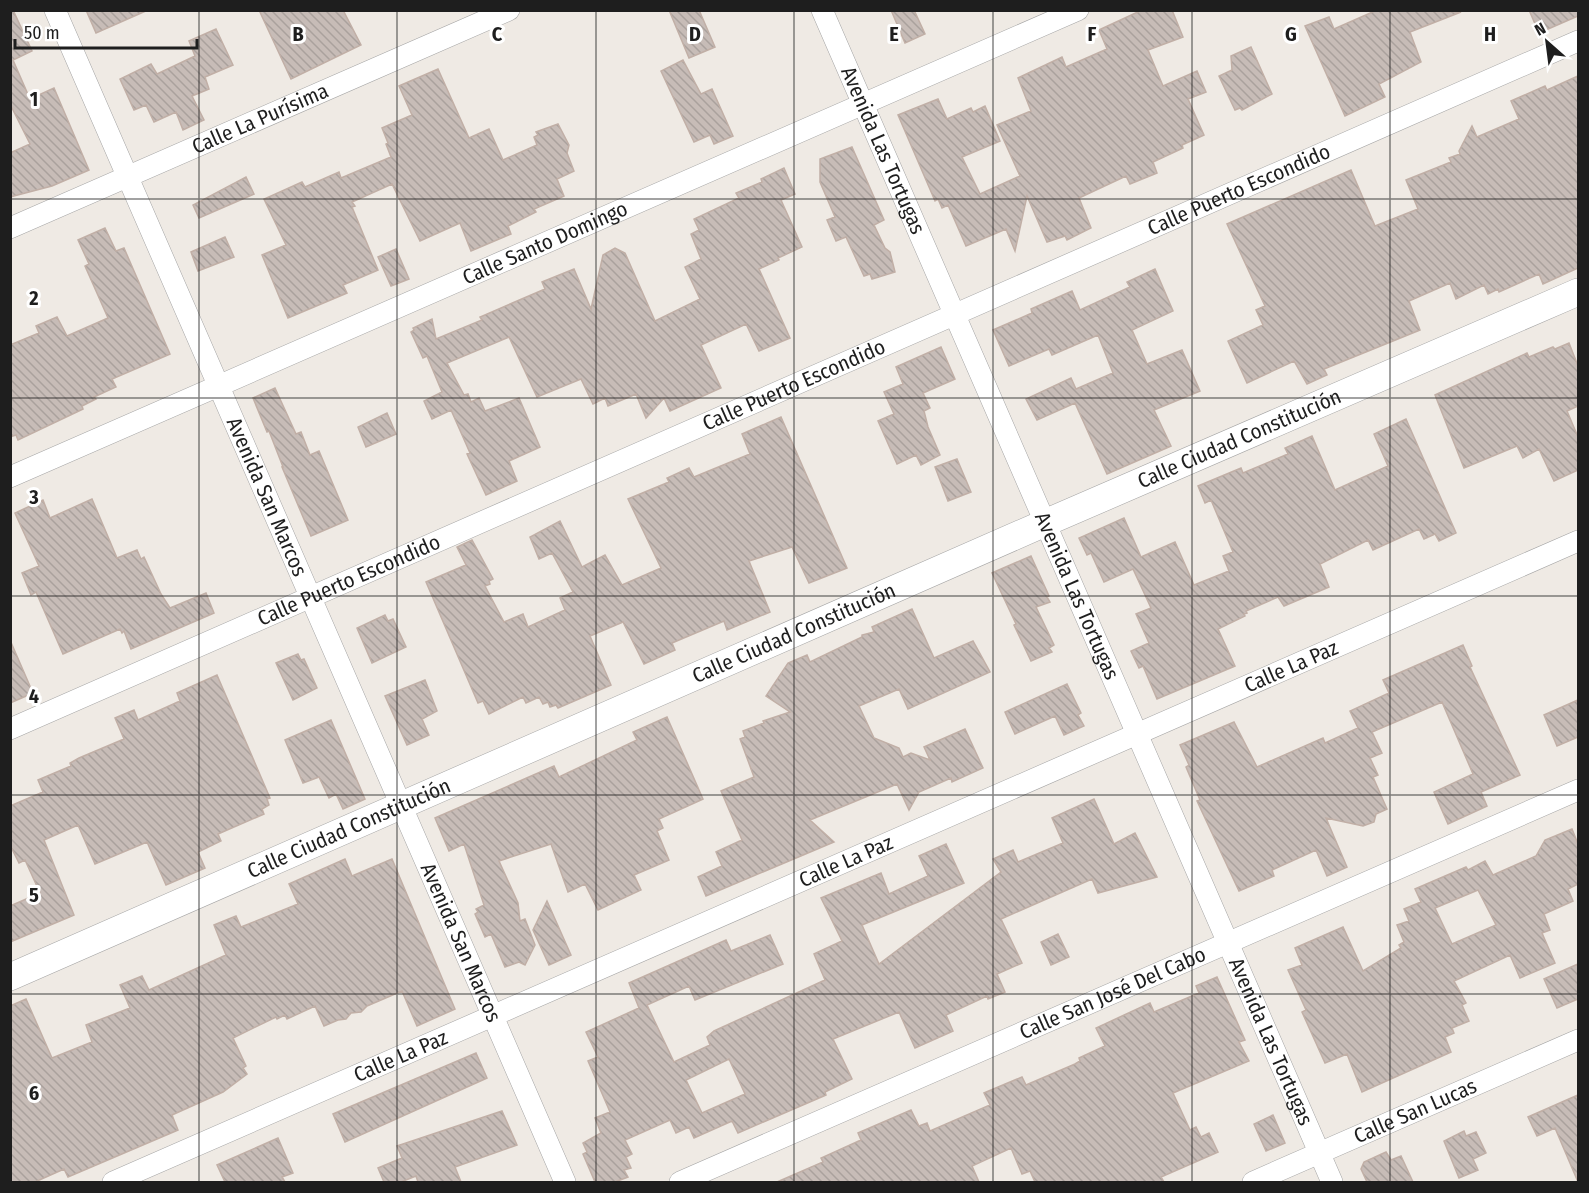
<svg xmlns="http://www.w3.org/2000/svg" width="1589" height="1193" font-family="'Fira Sans Condensed',sans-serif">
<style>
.building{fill:url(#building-back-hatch);stroke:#c1afa6;stroke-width:1.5;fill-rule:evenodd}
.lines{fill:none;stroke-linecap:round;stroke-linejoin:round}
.minor-casing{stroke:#a5a5a5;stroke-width:22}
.tertiary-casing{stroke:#a5a5a5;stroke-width:28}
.minor{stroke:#fff;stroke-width:21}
.tertiary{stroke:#fff;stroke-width:27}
.grid{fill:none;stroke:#1e1e1e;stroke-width:1.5;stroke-opacity:0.55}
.labels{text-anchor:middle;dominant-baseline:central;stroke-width:6;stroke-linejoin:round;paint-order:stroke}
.street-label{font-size:21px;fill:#1e1e1e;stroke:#fff}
.grid-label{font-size:20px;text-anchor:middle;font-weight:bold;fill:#1e1e1e;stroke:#fff;stroke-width:6;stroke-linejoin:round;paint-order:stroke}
</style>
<defs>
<pattern id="building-back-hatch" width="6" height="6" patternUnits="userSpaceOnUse" patternTransform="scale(1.5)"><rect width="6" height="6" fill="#c7bcb7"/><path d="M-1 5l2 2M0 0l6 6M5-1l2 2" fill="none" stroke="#aaa19d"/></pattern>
</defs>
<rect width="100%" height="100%" fill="#efeae4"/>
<path class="building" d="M10 10H13L32 51 13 60 30 99 54 88 89 170 52 186 10 197V153L30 144 10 104Z
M86 10H148L96 33Z
M259 10H343L361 45 291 79Z
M669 10H699L715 47 689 58Z
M891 10H914L925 34 905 43Z
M1142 10H1172L1183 37 1148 50 1163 86 1197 71 1206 92 1188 99 1204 135 1182 145 1183 148 1153 162 1157 173 1130 184 1126 176 1079 198 1091 228 1067 240 1065 236 1047 242 1027 196 1015 251 1006 229 966 246 948 205 942 208 938 199 935 201 898 115 938 99 947 119 971 108 973 112 985 106 1000 141 962 157 980 194 1020 176 997 125 1031 111 1018 78 1062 57 1066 67 1107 49 1099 30Z
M1377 10 1461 12 1410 32 1421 62 1379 84 1385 97 1345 116 1305 26 1329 17 1334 29Z
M1529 10H1578V16L1539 33Z
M216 29 233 65 205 77 209 89 192 96 204 120 183 130 176 112 154 122 146 105 134 110 120 79 151 64 157 74 195 56 189 41Z
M1251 47 1272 94 1242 110 1240 108 1235 110 1219 76 1232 70 1231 56Z
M683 60 701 94 712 89 733 136 714 144 710 135 694 142 661 71Z
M438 69 469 138 489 129 503 160 537 145 534 137 538 135 536 132 558 124 569 145 567 153 574 171 557 179 564 196 534 209 536 212 508 226 511 234 471 251 460 223 420 241 392 184 352 202 355 206 352 207 378 270 343 285 347 293 288 318 262 255 286 245 264 199 302 182 305 187 339 172 341 178 391 157 386 144 388 143 382 128 412 115 399 86Z
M1578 76V268L1543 284 1539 274 1499 292 1498 289 1488 294 1484 285 1456 299 1450 283 1409 301 1420 330 1324 369 1327 375 1307 384 1294 361 1247 383 1228 341 1263 325 1256 310 1265 306 1227 224 1351 170 1375 226 1418 209 1406 180 1451 162 1449 158 1460 154 1459 151 1472 126 1477 137 1519 119 1511 101 1545 86 1547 90Z
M852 147 884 220 874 225 885 248 890 252 895 272 872 279 870 274 864 276 846 237 836 241 827 220 835 217 820 182V159Z
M784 168 795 194 781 200 802 247 778 258 779 260 759 269 790 338 759 351 746 324 701 345 721 388 670 411 664 398 646 418 636 394 608 406 605 398 593 404 581 379 537 397 509 337 447 363 464 395 468 394 471 402 479 398 485 411 519 398 540 447 509 461 517 481 486 495 467 454 470 453 451 410 432 419 424 401 442 392 427 356 423 358 411 332 414 330 413 328 432 319 436 339 482 320 480 317 545 289 542 282 574 269 591 309 603 255 615 248 625 253 655 321 700 299 685 267 701 259 691 234 699 230 694 219 739 198 736 193 762 182 761 179Z
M246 177 254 194 199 218 193 205Z
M105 228 116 251 124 248 170 354 112 379 116 387 94 397 96 399 82 406 83 409 18 440 16 435 10 437V345L39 333 36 326 57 317 67 336 108 318 85 266 89 264 78 240Z
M225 237 234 257 198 271 191 252Z
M396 249 409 279 391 286 378 257Z
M1155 269 1173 311 1132 330 1147 364 1182 350 1200 391 1154 410 1171 446 1107 474 1075 403 1037 420 1026 399 1071 378 1076 389 1113 373 1098 335 1052 355 1049 349 1009 366 993 330 1032 313 1031 309 1072 291 1080 310 1130 287 1127 282Z
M1569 343 1578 366V406L1567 411 1578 437V470L1554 481 1539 449 1523 458 1517 446 1464 468 1435 395 1527 353 1529 357 1553 347 1555 349Z
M941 347 955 379 923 393 930 408 924 411 928 427 940 455 921 465 916 455 897 464 878 421 894 414 884 392 903 384 896 367Z
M275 388 296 434 301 432 310 455 319 451 348 520 311 536 282 467H283L269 431 267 432 253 398Z
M387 413 396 434 366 447 358 427Z
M781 417 847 568 809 583 792 547 749 561 770 612 727 630 724 621 672 643 675 650 644 664 623 622 590 636 611 685 558 708 556 705 550 707 548 702 543 704 539 697 526 703 523 697 489 714 483 701 478 703 426 582 466 565 457 547 472 540 493 579 489 581 490 584 485 586 504 622 523 614 528 627 565 610 560 598 573 592 552 553 539 559 530 537 560 521 582 567 605 555 622 585 661 568 628 499 669 482 667 478 689 468 694 477 750 454 742 434Z
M1406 419 1456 533 1439 541 1435 534 1424 539 1419 529 1373 550 1368 540 1320 564 1329 587 1284 606 1278 597 1246 611 1247 613 1244 614 1245 616 1218 629 1235 666 1157 699 1143 666 1139 668 1131 651 1149 643 1136 614 1151 608 1133 569 1104 582 1091 553 1087 555 1079 538 1124 518 1141 557 1175 542 1194 585 1229 571 1223 556 1233 552 1211 500 1205 503 1198 486 1241 468 1243 473 1288 454 1285 448 1312 436 1335 490 1388 466 1374 434Z
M957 459 971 492 948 501 935 467Z
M92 499 117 558 137 550 141 559 144 557 161 594 170 608 206 593 214 613 131 649 124 631 122 633 120 629 63 654 36 592 31 595 22 573 39 566 15 513 43 500 50 518Z
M1031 556 1049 596 1047 597 1050 602 1036 607 1054 645 1049 648 1052 652 1031 661 1014 625 1016 624 992 573Z
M912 609 934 658 973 641 990 672 908 709 899 689 859 706 874 738 899 748 903 757 911 753 930 760 924 747 965 729 983 768 952 782 951 778 919 792 909 810 897 784 810 820 834 842 706 896 698 877 722 866 716 852 742 840 721 791 754 777 740 739 745 737 743 731 764 723 763 721 790 712 766 696 788 663 807 655 810 662 862 637V635L874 632 872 627Z
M385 615 388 621 393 619 406 647 372 663 357 628Z
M10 640 33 693 10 703Z
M1463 645 1472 666 1470 667 1520 775 1481 792 1487 806 1448 824 1434 792 1473 774 1442 702 1372 732 1382 753 1370 758 1378 775 1373 777 1387 809 1376 814 1374 822 1363 826 1326 818 1347 867 1327 876 1316 850 1272 870 1274 876 1239 891 1197 801 1200 800 1186 767 1189 765 1180 745 1234 722 1257 767 1323 738 1325 743 1358 728 1350 711 1389 693 1383 680Z
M298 654 301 660 304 659 317 688 293 700 276 663Z
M217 675 270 798 267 799 269 805 262 809 264 814 218 834 221 841 198 852 205 868 166 885 147 842 95 864 78 825 44 840 74 915 10 942V906L40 893 25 860 19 863 10 845V806L43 792 38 780 71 766 70 763 79 758 124 739 115 718 134 710 138 720 180 701 177 693Z
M425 680 437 711 422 719 429 735 407 745 385 696Z
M1067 684 1081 713 1078 715 1084 726 1064 735 1055 716 1015 734 1005 712Z
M1578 700V737L1557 746 1544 715Z
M667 717 703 799 659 819 663 828 657 831 669 860 634 875 641 890 598 910 585 884 568 892 551 844 499 861 518 903 520 921 525 919 535 945 525 965 519 962 505 967 491 934 485 937 475 914 478 912 476 909 484 905 464 844 449 851 435 818 554 766 559 777 637 740 633 732Z
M331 720 365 799 343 809 336 794 329 798 319 777 303 783 285 740Z
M1094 799 1114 844 1135 833 1157 877 1098 893 1092 879 1001 919 1022 963 997 974 1005 992 988 999 987 996 946 1015 953 1031 915 1048 899 1012 833 1039 852 1079 825 1092 826 1095 738 1133 732 1121 694 1138 689 1127 676 1133 670 1120 625 1140 632 1154 626 1157 631 1168 624 1170 628 1177 615 1182H595L583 1154 587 1152 583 1143 601 1133 595 1118 610 1112 588 1061 598 1057 586 1032 639 1008 629 983 726 940 731 951 770 935 783 964 695 1000 689 986 647 1005 674 1062 710 1045 707 1037 714 1031 825 980 814 954 842 941 821 898 881 873 889 894 928 876 919 856 946 844 964 883 862 925 879 964 1001 872 993 859 1013 850 1018 862 1063 843 1052 818ZM729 1059 745 1094 702 1113 686 1080Z
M1572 829 1578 844V884L1568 889 1573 901 1544 914 1550 930 1542 933 1555 963 1520 978 1510 955 1454 981 1466 1003 1462 1005 1469 1021 1452 1028 1454 1033 1445 1037 1451 1052 1362 1092 1347 1054 1325 1063 1302 1012 1306 1010 1288 970 1302 965 1295 948 1343 927 1363 971 1401 948 1399 945 1404 942 1397 925 1409 921 1404 909 1421 902 1415 889 1466 867 1468 870 1485 861 1493 875 1536 856 1545 840ZM1478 890 1496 925 1452 944 1435 908Z
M345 859 352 876 392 859 455 1009 417 1026 402 991 367 1006 361 1012 351 1013 346 1019 338 1020 324 1026 315 1006 287 1019 285 1015 277 1019 276 1017 233 1038 246 1066 243 1068 247 1074 223 1092 172 1115 178 1130 68 1177 64 1169 35 1182H10V1006L26 999 52 1058 92 1042 86 1025 130 1008 120 985 142 976 149 990 226 955 214 925 236 916 241 927 298 904 289 884Z
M547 901 571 955 549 965 533 930Z
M1058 934 1069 957 1051 965 1041 942Z
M1578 964V999L1557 1008 1544 979Z
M1217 977 1245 1040 1239 1042 1249 1061 1173 1093 1190 1130 1196 1127 1201 1137 1209 1133 1218 1152 1161 1177 1164 1182H1035L1030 1171 1022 1174 1011 1148 972 1166 979 1182H777L823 1162 821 1158 861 1140 858 1133 911 1110 919 1126 927 1123 930 1131 990 1105 984 1093 1022 1077 1026 1085 1075 1064 1080 1061 1079 1058 1105 1046 1096 1028 1150 1003 1154 1012 1199 993 1196 986Z
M476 1053 487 1078 345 1142 333 1114Z
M1578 1095V1182L1555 1128 1537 1136 1528 1117Z
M502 1111 517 1145 455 1167 461 1182H418L416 1176 401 1182H384L378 1168 402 1158 397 1146Z
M1273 1115 1285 1143 1266 1151 1254 1124Z
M1464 1131 1466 1136 1476 1132 1486 1153 1473 1159 1478 1170 1459 1178 1444 1141Z
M278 1138 293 1173 282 1177 285 1182H225L217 1165Z
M1386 1152 1391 1160 1401 1156 1413 1182H1367L1361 1169 1364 1162Z"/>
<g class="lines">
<defs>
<g id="minor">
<path id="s1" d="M55 10 565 1182"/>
<path id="s2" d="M822 10 1332 1182"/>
<path id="s3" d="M10 228 509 10"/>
<path id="s4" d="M10 477 1078 10"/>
<path id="s5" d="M10 729 1578 41"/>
<path id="s6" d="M113 1182 1578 541"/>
<path id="s7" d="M680 1182 1578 790"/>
<path id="s8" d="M1253 1182 1578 1040"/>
</g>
<g id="tertiary">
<path id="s9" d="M10 977 1045 523 1578 292"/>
</g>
</defs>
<use href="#minor" class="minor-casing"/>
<use href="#tertiary" class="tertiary-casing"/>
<use href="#minor" class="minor"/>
<use href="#tertiary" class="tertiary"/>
</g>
<path class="grid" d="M199 10V1182M397 10V1182M596 10V1182M794 10V1182M993 10V1182M1192 10V1182M1390 10V1182M10 199H1578M10 398H1578M10 596H1578M10 795H1578M10 994H1578"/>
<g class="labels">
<g class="street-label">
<text stroke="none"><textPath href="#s3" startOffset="273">Calle La Purísima</textPath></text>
<text stroke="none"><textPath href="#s2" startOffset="153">Avenida Las Tortugas</textPath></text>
<text stroke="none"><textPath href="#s5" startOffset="1342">Calle Puerto Escondido</textPath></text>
<text stroke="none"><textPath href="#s4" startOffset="584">Calle Santo Domingo</textPath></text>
<text stroke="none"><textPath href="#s5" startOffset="856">Calle Puerto Escondido</textPath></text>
<text stroke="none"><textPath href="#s9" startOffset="1342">Calle Ciudad Constitución</textPath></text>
<text stroke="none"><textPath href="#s1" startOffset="531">Avenida San Marcos</textPath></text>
<text stroke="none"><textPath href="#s5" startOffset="370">Calle Puerto Escondido</textPath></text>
<text stroke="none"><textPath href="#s2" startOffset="639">Avenida Las Tortugas</textPath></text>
<text stroke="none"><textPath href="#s9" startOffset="856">Calle Ciudad Constitución</textPath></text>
<text stroke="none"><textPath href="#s6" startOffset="1286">Calle La Paz</textPath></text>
<text stroke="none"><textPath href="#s9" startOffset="370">Calle Ciudad Constitución</textPath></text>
<text stroke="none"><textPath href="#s6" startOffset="800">Calle La Paz</textPath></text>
<text stroke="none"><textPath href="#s1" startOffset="1017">Avenida San Marcos</textPath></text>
<text stroke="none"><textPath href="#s7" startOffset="472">Calle San José Del Cabo</textPath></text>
<text stroke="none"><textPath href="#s2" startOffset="1125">Avenida Las Tortugas</textPath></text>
<text stroke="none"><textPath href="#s6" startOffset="314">Calle La Paz</textPath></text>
<text stroke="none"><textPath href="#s8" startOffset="177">Calle San Lucas</textPath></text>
</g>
</g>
<g class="grid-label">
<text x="298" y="41">B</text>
<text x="497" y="41">C</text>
<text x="695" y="41">D</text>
<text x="894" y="41">E</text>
<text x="1092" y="41">F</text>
<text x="1291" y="41">G</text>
<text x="1490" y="41">H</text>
<text x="34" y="106">1</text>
<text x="34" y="305">2</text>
<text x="34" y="504">3</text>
<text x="34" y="703">4</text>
<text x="34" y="902">5</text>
<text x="34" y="1100">6</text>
</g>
<rect width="1589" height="1193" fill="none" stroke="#1e1e1e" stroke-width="24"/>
<g transform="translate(1547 42) rotate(332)" stroke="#ffffff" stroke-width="4.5" paint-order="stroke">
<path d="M0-4.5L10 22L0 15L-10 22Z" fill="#1e1e1e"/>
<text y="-9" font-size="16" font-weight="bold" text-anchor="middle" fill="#1e1e1e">N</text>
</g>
<path d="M15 39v9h182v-9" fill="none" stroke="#1e1e1e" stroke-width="3"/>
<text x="24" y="39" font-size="18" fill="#1e1e1e" stroke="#ffffff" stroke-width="4.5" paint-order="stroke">50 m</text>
</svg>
